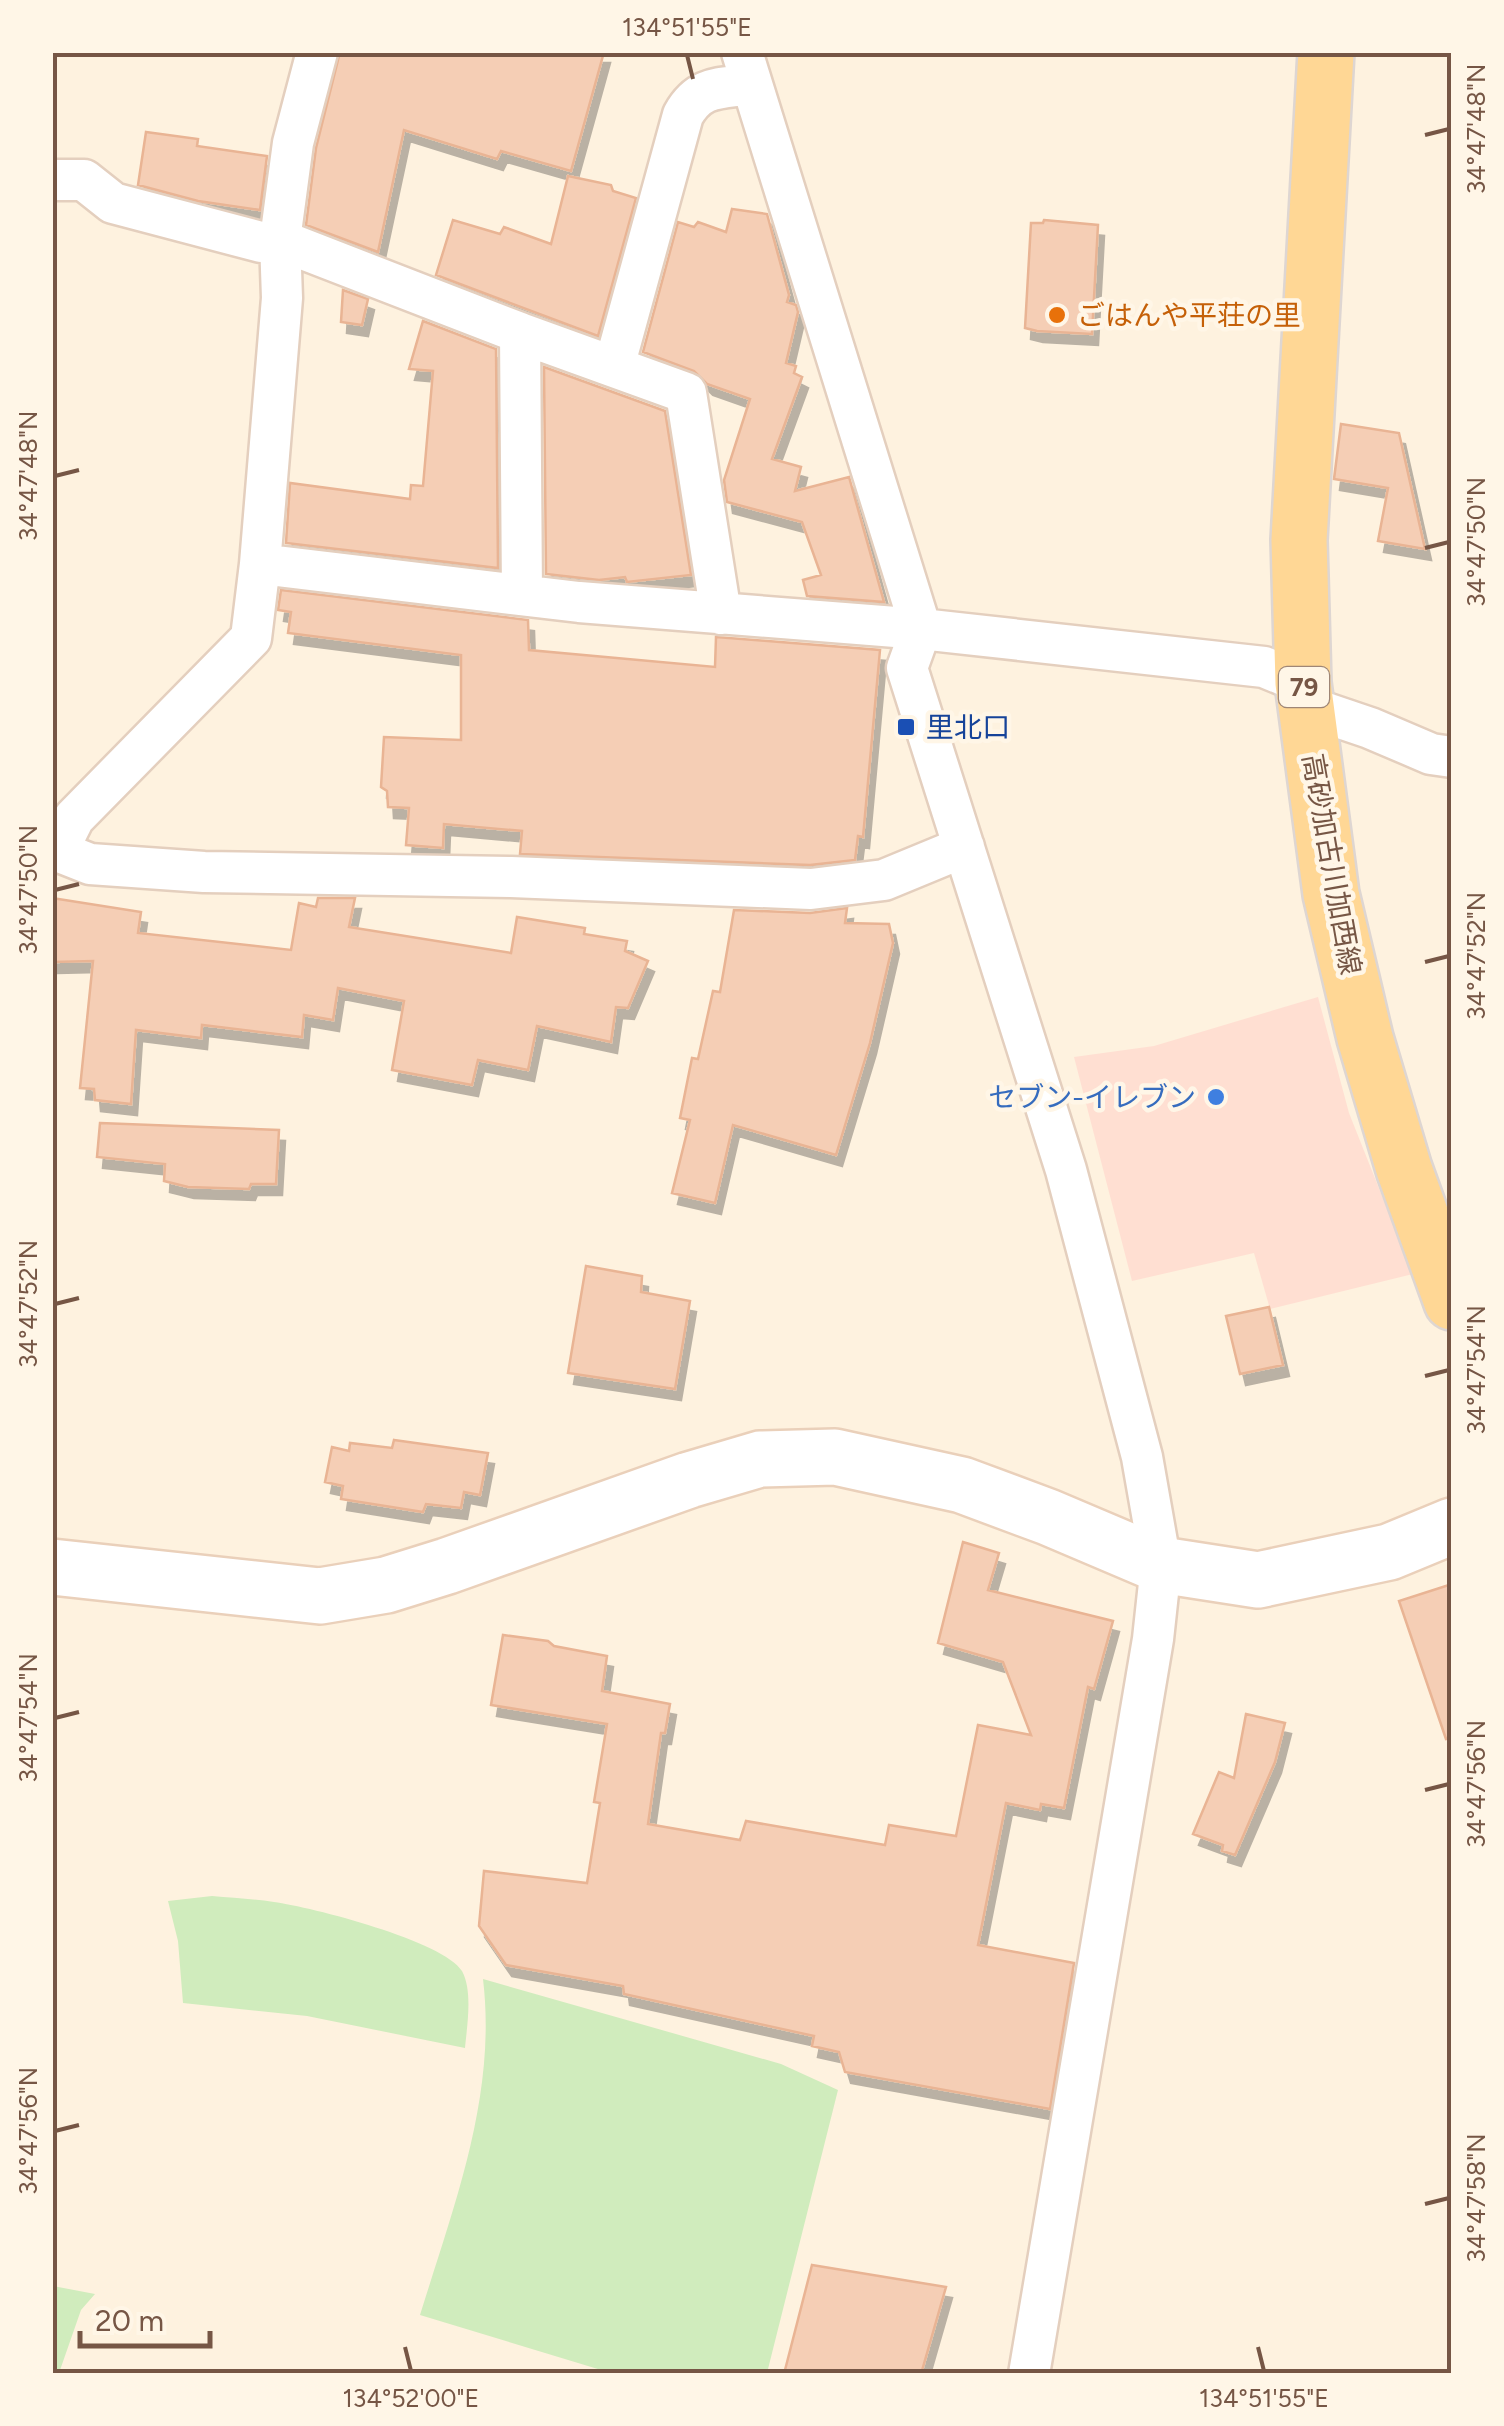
<svg xmlns="http://www.w3.org/2000/svg" width="1504" height="2426" font-family="Figtree,'Noto Sans JP',sans-serif">
<style>
.commercial{fill:#ffdfd2}
.green{fill:#d0ecbd}
.building{fill:#f5ceb5;stroke:#e9b494;stroke-width:2.5;filter:url(#shadow)}
.lines{fill:none;stroke-linecap:round;stroke-linejoin:round}
.street-casing{stroke:#e4cfbe;stroke-width:45}
.secondary-casing{stroke:#ead0ba;stroke-width:60}
.primary-casing{stroke:#ded6d2;stroke-width:60}
.street{stroke:#fff;stroke-width:40}
.secondary{stroke:#fff;stroke-width:55}
.primary{stroke:#ffd795;stroke-width:55}
.ticks{fill:none;stroke:#765645;stroke-width:4}
.food-dot{fill:#e8710a;stroke:#fff6e7;stroke-width:4}
.transit-dot{fill:#1a4fb4;stroke:#fff6e7;stroke-width:4}
.shop-dot{fill:#3f7fe0;stroke:#fff6e7;stroke-width:4}
.labels{text-anchor:middle;dominant-baseline:central;stroke-width:9;stroke-linejoin:round;paint-order:stroke}
.shield{fill:#fff6e7;stroke:#9f8676;stroke-width:2.5}
.shield-label{font-size:25px;font-weight:bold;fill:#765645}
.food-label{font-size:28px;fill:#c56008;stroke:#fff6e7;text-anchor:start}
.transit-label{font-size:28px;fill:#164399;stroke:#fff6e7;text-anchor:start}
.street-label{font-size:28px;fill:#765645;stroke:#fff6e7}
.shop-label{font-size:28px;fill:#366cbe;stroke:#fff6e7;text-anchor:end}
.neatline{fill:none;stroke:#765645;stroke-width:4}
.ticks-label{font-size:25px;text-anchor:middle;fill:#765645}
</style>
<defs>
<filter id="shadow"><feDropShadow dx="6" dy="11" stdDeviation="0" flood-color="#0004"/></filter>
</defs>
<rect width="100%" height="100%" fill="#fef2df"/>
<path class="commercial" d="M1318 997 1349 1113 1413 1274 1270 1309 1254 1253 1132 1281 1074 1057 1154 1046Z"/>
<path class="green" d="M212 1896C233 1898 254 1899 274 1902 311 1907 444 1941 462 1971 473 1991 467 2026 465 2048L307 2016 183 2003 178 1941 168 1901Z
M483 1979 781 2064 838 2090 767 2373H611L420 2315C454 2205 497 2096 483 1979Z
M53 2286 95 2294 81 2310 59 2373H53Z"/>
<path class="building" d="M340 52H604L571 171 501 151 497 159 404 130 378 252 306 225 316 148Z
M146 132 198 139 197 146 267 156 260 210 198 201 138 185Z
M568 176 611 185 613 191 636 198 598 336 436 275 453 220 500 234 504 227 551 244Z
M732 209 767 214 789 295 787 302 796 305 798 312 786 363 796 366 794 373 802 377 772 459 801 467 795 491 849 477 884 602 807 596 803 580 821 575 802 522 727 502 724 480 750 399 707 384 694 371 643 352 678 222 694 227 698 222 726 232Z
M1044 220 1098 225 1092 334 1037 331 1025 328 1031 223H1043Z
M343 290 368 299 362 325 341 322Z
M423 321 496 349 498 568 286 543 290 483 410 499 411 485 423 486 433 371 409 369Z
M544 367 665 411 691 575 627 582 625 577 599 580 546 574Z
M1341 424 1399 433 1425 549 1378 541 1388 488 1334 479Z
M281 590 528 620 529 650 715 667 716 637 880 650 863 837 858 836 855 860 810 865 520 854 522 831 444 824 443 848 406 845 409 808 388 807 387 791 381 787 384 737 461 740V655L288 633 291 612 278 610Z
M52 898 141 912 138 933 291 950 299 903 316 907 318 898H355L349 927 511 953 517 917 585 928 584 934 627 941 625 951 648 961 628 1008 616 1007 611 1042 537 1026 528 1070 478 1060 472 1085 392 1070 404 1001 338 988 333 1020 304 1015 302 1037 202 1025 201 1038 136 1030 131 1104 95 1100 94 1089 80 1088 93 961 52 962Z
M847 908 845 923 889 924 893 943 870 1043 836 1155 733 1125 715 1203 672 1193 690 1120 680 1118 692 1058 698 1059 713 991 720 992 734 910 810 913Z
M100 1123 279 1130 276 1184H251L249 1189 188 1187 164 1181 165 1164 97 1157Z
M586 1266 642 1276 641 1292 690 1301 675 1389 568 1373Z
M1269 1307 1283 1365 1240 1374 1226 1316Z
M394 1440 488 1453 480 1495 464 1492 461 1508 426 1504 423 1512 341 1499 343 1486 325 1482 332 1447 349 1451 350 1443 392 1448Z
M963 1542 999 1553 988 1590 1113 1621 1094 1689 1088 1687 1064 1808 1041 1804 1040 1810 1006 1803 978 1945 1074 1963 1050 2109 845 2072 839 2052 812 2046 814 2036 624 1994 623 1986 506 1965 479 1926 484 1871 587 1883 600 1803 594 1802 607 1724 491 1705 503 1635 548 1641 554 1646 607 1656 602 1691 670 1704 665 1733H661L648 1824 740 1840 746 1821 885 1845 889 1825 956 1836 978 1725 1031 1735 1003 1662 938 1643Z
M1452 1584V1738L1446 1739 1399 1601Z
M1246 1714 1285 1723 1275 1762 1235 1855 1222 1851 1223 1845 1193 1834 1219 1772 1234 1778Z
M812 2265 946 2287 921 2374H784Z"/>
<g class="lines">
<defs>
<path id="street" d="M742 52 921 629 907 668 1066 1170 1142 1457 1161 1565 1153 1639 1029 2374
M52 180H84L113 203 261 242 280 240 520 333
M614 367 683 115C700 85 719 89 751 84
M260 564 579 602 921 629 1264 667 1303 683
M522 595 520 333 686 393 721 614
M1308 707 1370 728 1431 754 1452 757
M52 849 90 864 204 872 511 877 811 889 884 880 964 847
M58 850 74 818 251 638 260 564 282 298 280 240 293 143 317 52"/>
<path id="secondary" d="M52 1567 320 1596 386 1585 447 1566 689 1480 760 1459 835 1457 962 1485 1048 1517 1161 1565 1258 1580 1389 1552 1452 1526"/>
<path id="primary" d="M1326 52 1299 540 1303 683 1331 894 1365 1038 1404 1169 1452 1302"/>
</defs>
<use href="#street" class="street-casing"/>
<use href="#secondary" class="secondary-casing"/>
<use href="#primary" class="primary-casing"/>
<use href="#street" class="street"/>
<use href="#secondary" class="secondary"/>
<use href="#primary" class="primary"/>
</g>
<path class="ticks" d="M687 55 693 79M1425 135 1449 129M55 476 79 470M1425 548 1449 542M55 890 79 884M1425 962 1449 956M55 1304 79 1298M1425 1376 1449 1370M55 1718 79 1712M1425 1790 1449 1784M55 2131 79 2125M1425 2204 1449 2198M405 2347 411 2371M1258 2347 1264 2371"/>
<circle class="food-dot" cx="1057" cy="315" r="10"/>
<rect class="transit-dot" x="896" y="717" width="20" height="20" rx="5"/>
<circle class="shop-dot" cx="1216" cy="1097" r="10"/>
<g class="labels">
<rect class="shield" x="1279" y="667" width="50" height="40" rx="8"/>
<g class="shield-label">
<text x="1304" y="687">79</text>
</g>
<g class="food-label">
<text x="1077" y="315">ごはんや平荘の里</text>
</g>
<g class="transit-label">
<text x="926" y="727">里北口</text>
</g>
<g class="street-label">
<text transform="translate(1332 864) rotate(80)">高砂加古川加西線</text>
</g>
<g class="shop-label">
<text x="1196" y="1097">セブン-イレブン</text>
</g>
</g>
<rect width="1504" height="2426" fill="none" stroke="#fff6e7" stroke-width="110"/>
<path d="M80 2331v15h130v-15" fill="none" stroke="#765645" stroke-width="5"/>
<text x="95" y="2331" font-size="30" fill="#765645" stroke="#fff6e7" stroke-width="8" paint-order="stroke">20 m</text>
<rect x="55" y="55" width="1394" height="2316" class="neatline"/>
<g class="ticks-label">
<text x="687" y="36">134°51'55"E</text>
<text transform="translate(1476 129) rotate(-90)" y="9">34°47'48"N</text>
<text transform="translate(28 476) rotate(-90)" y="9">34°47'48"N</text>
<text transform="translate(1476 542) rotate(-90)" y="9">34°47'50"N</text>
<text transform="translate(28 890) rotate(-90)" y="9">34°47'50"N</text>
<text transform="translate(1476 956) rotate(-90)" y="9">34°47'52"N</text>
<text transform="translate(28 1304) rotate(-90)" y="9">34°47'52"N</text>
<text transform="translate(1476 1370) rotate(-90)" y="9">34°47'54"N</text>
<text transform="translate(28 1718) rotate(-90)" y="9">34°47'54"N</text>
<text transform="translate(1476 1784) rotate(-90)" y="9">34°47'56"N</text>
<text transform="translate(28 2131) rotate(-90)" y="9">34°47'56"N</text>
<text transform="translate(1476 2198) rotate(-90)" y="9">34°47'58"N</text>
<text x="411" y="2407">134°52'00"E</text>
<text x="1264" y="2407">134°51'55"E</text>
</g>
</svg>
